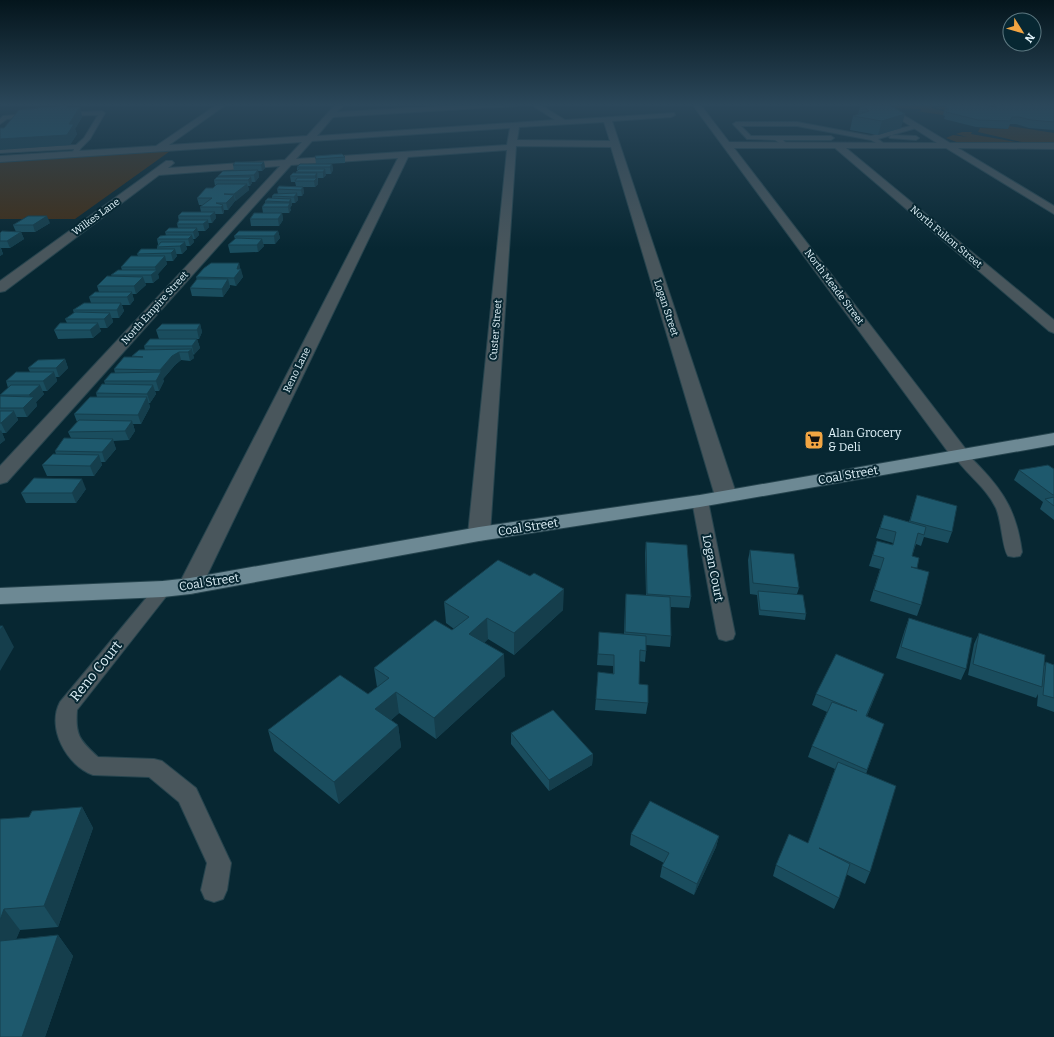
<svg xmlns="http://www.w3.org/2000/svg" width="1054" height="1037" font-family="Bitter,serif">
<style>
.green{fill:#422e17}
.lines{fill:none;stroke-linecap:round;stroke-linejoin:round}
.lane-casing{stroke:#26444e;stroke-width:2}
.street-casing{stroke:#26444e;stroke-width:2}
.primary-casing{stroke:#26444e;stroke-width:2}
.lane{fill:#49565c;fill-rule:evenodd}
.street{fill:#49565c;fill-rule:evenodd}
.primary{fill:#6d8994;fill-rule:evenodd}
.wall{fill:#1a4d5e}
.shaded-wall{fill:#153e4c}
.building{fill:#1e596d;stroke:#153e4c}
.labels{text-anchor:middle;dominant-baseline:central;stroke-width:4;stroke-linejoin:round;paint-order:stroke}
.far-street-label{font-size:10px;fill:#e1f3fa;stroke:#072732}
.poi-label{font-size:12px;fill:#e1f3fa;stroke:#072732;text-anchor:start}
.street-label{font-size:12px;fill:#e1f3fa;stroke:#072732}
.near-street-label{font-size:14px;fill:#e1f3fa;stroke:#072732}
</style>
<rect width="100%" height="100%" fill="#072732"/>
<path class="green" d="M1026 104 945 110 936 108 937 107 960 106 934 105 931 108 947 112 943 115 916 111H921L920 109 897 108 892 105Z
M1009 126 1054 133V143H1026L978 132 980 128 1008 129Z
M962 132H972L971 134 1016 142 959 143 946 138 953 135 967 137 956 134Z
M173 149 75 219H0V161Z"/>
<g class="lines">
<defs>
<path id="lane" d="M102 111 105 113 90 139 81 148 77 155 72 154 74 149 0 153V149L76 145 84 138 98 115 61 116 59 113Z
M36 113 38 116 7 119 0 124V119L3 116Z
M736 122H797L871 136 910 126 917 125 920 127 878 139 886 145 883 147 871 140 797 126H741L751 136H831L834 138 831 140H783L788 145 785 147 775 140 747 139 733 124Z
M892 135 916 136 919 138 916 140 890 138 889 137Z
M961 452C969 454 974 461 980 467 1006 494 1017 515 1022 552L1020 556 1014 557 1008 556C1002 547 1002 522 996 508 986 487 967 475 954 456L956 453Z
M700 496 705 498 708 501 735 634 733 639 726 641 719 639 717 634 692 501 695 498Z
M163 583 169 585 172 589 77 710C75 736 80 740 98 757L154 759 162 761 196 788 231 863 227 890 223 899 214 902 205 899 201 890 207 863 179 802 149 777 93 775C67 766 46 728 60 702L157 585Z"/>
<path id="street" d="M218 104H227L169 145 307 136 336 104H344L337 112 483 104H520L516 106 333 117 317 136 555 120 530 104H539L565 120 674 113 675 115 671 117 612 121 737 496 733 500 726 502 719 500 715 496 611 147 516 146 490 534 487 539 479 541 471 539 468 534 507 150 408 157 199 592 190 594 181 592 178 586 398 158 291 165 7 482 0 484V466L280 166 159 175 5 291 0 292V281L166 161H172L174 163 168 168 285 160 302 142 0 162V156L156 146ZM604 122 610 141 517 140 519 127ZM510 128 507 145 296 159 312 141Z
M692 104H700L729 142 937 143 876 104H885L950 143H1054V149L958 148 1054 206V214L946 148H846L1054 320V333L1049 331 835 148H734L968 452 971 456 968 460 961 462 954 460Z"/>
<path id="primary" d="M1054 433V445L700 507 479 541 190 594 163 597 0 604V588L163 581 190 578 479 527 700 495Z"/>
</defs>
<use href="#lane" class="lane-casing"/>
<use href="#street" class="street-casing"/>
<use href="#primary" class="primary-casing"/>
<use href="#lane" class="lane"/>
<use href="#street" class="street"/>
<use href="#primary" class="primary"/>
</g>
<path class="wall" d="M31 104H70L67 106 70 108 80 107 82 117 75 129 77 134 70 145 4 128 63 106H31Z
M861 104 901 128 878 135 850 130 853 116 858 114Z
M1054 105V130L1029 128 1016 124H1010L1008 129 976 127 944 119 945 116 943 115 945 108Z
M315 156 345 157V163L324 164H332L333 170 331 174H325L326 175 323 178H318V184L315 187H303L304 193 302 196H297L298 200 295 203H292V205L290 208 291 210 289 213H282L283 220 279 226H251L250 219 263 213 262 207 265 203V201L272 198V196L278 194 277 189 296 186 295 182H291L290 176 296 173V172L297 171V167L316 164Z
M264 162 265 168 262 171H258L259 177 255 182H251L252 183 250 186H248L249 190 235 201 228 210H224V212L223 214H215L216 218 212 223H208L209 227 205 231H198L199 235 195 239H193L194 242 190 246H186L187 249 182 254H176L177 256 173 261H166L167 264 158 274 159 278 153 283H145L146 285 136 294H132L134 300 130 305H122L124 311 119 318H112L113 322 107 328H99L101 331 93 338 58 339 54 330 67 323 65 319 74 313 73 310 91 303 89 297 99 292 97 286 112 276 111 275 122 270 121 267 138 256 137 254 157 249V247L158 244 157 239 166 235 165 232 178 228 177 224 179 221 178 216 201 212 200 207 203 205H199L197 198 213 188 215 186 214 180 218 177V176L234 171 233 165Z
M50 223 35 232H21L24 239 10 248H1L3 254 0 256V233L16 232 13 225Z
M278 231 280 238 275 244H263L264 246 258 252 230 253 228 245 235 239 234 236Z
M239 263 240 269 243 277 236 286 230 285V287L223 297 192 296 190 288 197 280 196 277Z
M200 324 202 332 199 339H197L200 348 193 355 194 358 190 361 181 360 175 365 163 379 164 381 159 391H155L156 394 150 403H149L150 407 141 424H133L135 431 129 440 113 441 116 449 105 462H101L102 465 94 476H47L42 465 56 454 55 451 71 438 68 432 77 422 74 414 97 397 96 393 105 384 104 381 115 373 114 369 132 357V356L145 350 144 346 159 339 156 330Z
M65 359 68 368 59 377H56L57 381 47 391H42L44 394 36 402 37 406 27 417H17L18 420 6 433H2L5 440 0 444V396H1L0 395 8 388 6 381 30 372 28 368Z
M1054 469V520L1040 509 1043 502 1014 480 1019 470Z
M86 489 76 503H26L21 493Z
M917 495 952 532 948 543 924 537 921 546 916 544 912 556 919 558 916 569 921 605 917 616 870 601 880 569 869 566 877 541 892 545 893 543 876 538 884 515 909 522Z
M646 542 691 597 689 608 671 607V636L670 647 646 645V651L645 662 639 661V684L648 703 646 714 595 710 598 672 613 674V666L597 665 599 632 624 634 625 605 626 594 646 595 645 553Z
M750 550 799 588 797 594 806 614 805 620 759 615 757 595 750 594 748 560Z
M444 602 563 610 514 655 488 639 484 643 505 676 436 739 399 713 391 720 398 725 401 747 339 804 274 751 268 730 368 694 377 687 374 668 452 630 454 629 446 623Z
M909 618 966 669 961 680 896 658 905 629Z
M979 633 1044 666 1046 662 1054 665V712L1037 706 1038 694 1036 698 968 675 974 644Z
M884 674 867 716 884 724 866 774 870 872 865 884 846 874 839 898 834 909 773 876 776 865 808 843 835 769 808 757 812 746 827 712 812 705 816 694Z
M511 733 593 754 592 765 549 791 511 744Z
M82 807 93 828 58 927 20 930 16 939 58 935 73 956 45 1037H0V819L29 817Z
M631 834 719 836 716 847 694 895 660 877 662 866 664 863 630 845Z"/>
<path class="shaded-wall" d="M80 107 82 117 75 129 77 134 70 145 0 150V139L69 124Z
M905 114 901 128 878 135 882 121Z
M264 162 265 168 262 171 261 165Z
M332 164 333 170 331 174 330 167Z
M325 169 326 175 323 178V172Z
M258 170 259 177 255 182 254 175Z
M317 173 318 184 315 187 314 181 315 180V176Z
M251 177 252 183 250 186 248 180Z
M247 184 249 190 236 201 234 194Z
M303 187 304 193 302 196 301 190Z
M297 193 298 200 295 203 294 197Z
M234 195 235 201 228 210 226 203Z
M291 199 292 205 290 208 291 210 289 213 288 207 289 204V202Z
M223 205 224 212 223 214 221 207Z
M215 212 216 218 212 223 210 216Z
M282 213 283 220 279 226 278 219Z
M47 216 50 223 35 232 33 225Z
M208 220 209 227 205 231 203 224Z
M197 228 199 235 195 239 193 232Z
M278 231 280 238 275 244 274 236Z
M21 232 24 239 10 248 7 241Z
M192 235 194 242 190 246 188 239Z
M262 239 264 246 258 252 257 245Z
M185 242 187 249 182 254 180 246Z
M0 247 3 254 0 256Z
M175 249 177 256 173 261 171 253Z
M165 256 167 264 158 274 159 278 153 283 151 275 156 271 155 267Z
M239 263 240 270 241 269 243 277 236 286 234 278Z
M143 277 146 285 136 294 134 286Z
M228 279 230 287 223 297 222 289Z
M132 292 134 300 130 305 127 297Z
M121 303 124 311 119 318 117 310Z
M110 313 113 322 107 328 104 319Z
M98 323 101 331 93 338 90 330Z
M200 324 202 332 199 339 197 330Z
M197 339 200 348 194 355 192 346Z
M192 349 194 358 190 361 188 352Z
M179 352 181 360 175 365 163 379 164 381 159 391 156 381 161 372 160 370 172 356Z
M65 359 68 368 59 377 56 368Z
M54 372 57 381 47 391 43 381Z
M40 385 44 394 36 402 37 406 27 417 23 408 31 399 29 395Z
M153 385 156 394 150 403 147 394Z
M147 397 150 407 141 424 138 415Z
M14 411 18 420 6 433 1 423Z
M132 421 135 431 129 440 125 431Z
M1 430 5 440 0 444V431Z
M113 439 116 449 105 462 102 452Z
M99 455 102 465 94 476 90 466Z
M82 479 86 489 76 503 72 493Z
M564 589 563 610 514 655V633Z
M487 618 488 639 470 655 469 634Z
M3 626 14 647 0 671V630Z
M504 654 505 676 436 739 434 718Z
M884 674 880 685 862 728 866 716Z
M396 692 399 713 379 731 375 709Z
M398 725 401 747 339 804 334 782Z
M593 754 592 765 549 791V780Z
M82 807 93 828 58 927 44 906Z
M719 836 716 847 694 895 697 884Z
M4 909 20 930 7 962 0 953V920Z
M58 935 73 956 45 1037H22Z"/>
<path class="building" d="M861 104H888L905 114 882 121 853 116 869 111Z
M949 104H976L996 107 993 106 995 104H1043L1054 105V122L1031 120 1019 117H1012L1010 121 978 120 946 112 949 109 945 108Z
M69 105 67 108 80 107 69 124H74L67 135 0 139V128H4L19 110Z
M342 154 345 157 316 159 315 156Z
M235 162H264L261 165H233Z
M300 164H332L330 167H297Z
M299 169H325L323 172H296Z
M258 170 254 175 218 176 223 171Z
M293 173H317L315 176H290Z
M217 177H251L248 180H214Z
M297 178H317L314 181H295Z
M217 184H247L234 194H224L234 195 226 203H216L223 205 221 207H200L212 198H197L206 188H213Z
M279 186 303 187 301 190 277 189Z
M297 193 294 197 272 196 274 194Z
M268 198 291 199 289 202 265 201Z
M265 203H290L288 207H262Z
M182 212H215L210 216H178Z
M254 213H282L278 219H250Z
M28 216H47L33 225H13Z
M179 220H208L203 224H177Z
M169 228H197L193 232H165Z
M2 231 21 232 7 241H0V233Z
M239 231H278L274 236H234Z
M167 235H192L188 239H157L160 236Z
M236 238 262 239 257 245H228Z
M161 242H185L180 246 157 247Z
M141 249H175L171 253 137 254Z
M131 256H165L155 267H121Z
M211 263H239L237 269H241L234 278 196 277 204 268Z
M118 270H157L151 275H111Z
M107 276 143 277 134 286H97Z
M197 279H228L222 289 190 288Z
M95 292H132L127 297H89Z
M84 303H121L117 310H73Z
M75 312 110 313 104 319H65Z
M60 323H98L90 330H54Z
M162 324H200L197 330H156Z
M150 339H197L192 346H144Z
M192 349 188 352H179L172 356 160 370 114 369 124 357H143L132 356 139 350Z
M65 359 56 368H28L38 360Z
M16 372H54L43 381H6Z
M161 372 156 381H104L111 373Z
M102 384 153 385 147 394 96 393Z
M11 385H40L29 395H0Z
M0 396 34 397 23 408H0Z
M90 397H147L138 415 74 414Z
M0 411H14L1 423H0Z
M79 420 132 421 125 431 68 432Z
M64 438 113 439 102 452 55 451Z
M53 454 99 455 90 466 42 465Z
M1048 465 1054 469V495H1053L1019 470Z
M34 478 82 479 72 493H21Z
M917 495 957 506 952 532 910 521Z
M1054 497V506L1045 499Z
M884 515 926 527 924 535 918 533 912 556 919 558 917 568 911 567 929 572 921 605 874 590 884 558 873 555 877 541 893 545 896 532 880 528Z
M646 542 687 545 691 597 647 594Z
M750 550 794 554 799 588 753 583Z
M498 560 530 576 534 573 564 589 514 633 487 618 469 634 504 654 434 718 396 692 375 709 398 725 334 782 268 730 340 675 368 694 389 678 374 668 435 620 452 630 469 617 444 602Z
M758 591 803 595 806 614 760 610Z
M626 594 670 597 671 636 625 632Z
M909 618 972 638 966 669 901 647Z
M0 626H3L0 630Z
M599 632 646 636V651L640 650 639 684 648 685V703L596 699 598 672 614 674V655L598 654Z
M979 633 1045 655 1042 687 973 664Z
M836 654 884 674 866 716 884 724 867 770 812 746 832 702 857 711 816 694Z
M1046 662 1054 665V698L1043 695Z
M553 710 593 754 549 780 511 733Z
M838 762 896 786 870 872 819 848 850 864 839 898 776 865 789 834 808 843Z
M650 801 719 836 697 884 662 866 669 853 631 834Z
M82 807 44 906 4 909 0 920V819L29 817 32 811Z
M58 935 22 1037H0V941Z"/>
<linearGradient id="sky" x2="0" y2="1"><stop stop-color="#04151c"/><stop offset="0.42" stop-color="#2b475a"/><stop offset="1" stop-color="#2b475a" stop-opacity="0"/></linearGradient>
<rect width="1054" height="249" fill="url(#sky)"/>
<defs>
<symbol id="supermarket-square" viewBox="-11 -11 22 22"><rect x="-9" y="-9" width="18" height="18" rx="4" fill="#f2a542" stroke="#072732"/><path d="M-6-5.5h2.5l.6 2H6L4.5 2H-2.5L-4.4-4H-6ZM-1.5 3.2a1.3 1.3 0 1 0 .1 0ZM3 3.2a1.3 1.3 0 1 0 .1 0Z" fill="#111"/></symbol>
</defs>
<g fill-rule="evenodd">
<use href="#supermarket-square" x="803" y="429" width="22" height="22"/>
</g>
<g class="labels">
<g class="far-street-label">
<text transform="translate(96 217) rotate(-36)">Wilkes Lane</text>
<text transform="translate(946 237) rotate(40)">North Fulton Street</text>
<text transform="translate(834 287) rotate(53)">North Meade Street</text>
<text transform="translate(155 308) rotate(-48)">North Empire Street</text>
<text transform="translate(666 308) rotate(72)">Logan Street</text>
<text transform="translate(496 330) rotate(-85)">Custer Street</text>
<text transform="translate(297 370) rotate(-64)">Reno Lane</text>
</g>
<g class="poi-label">
<text x="828" y="433">Alan Grocery<tspan x="828" dy="14">&amp; Deli</tspan></text>
</g>
<g class="street-label">
<text transform="translate(848 475) rotate(-10)">Coal Street</text>
<text transform="translate(528 527) rotate(-9)">Coal Street</text>
<text transform="translate(713 568) rotate(79)">Logan Court</text>
<text transform="translate(209 582) rotate(-9)">Coal Street</text>
</g>
<g class="near-street-label">
<text transform="translate(96 671) rotate(-51)">Reno Court</text>
</g>
</g>
<g transform="translate(1022 32) rotate(127)"><circle r="19" fill="#072732" stroke="#5e7982"/>
<path d="M0-3L7 15L0 10L-7 15Z" fill="#f2a542"/>
<text y="-6" font-size="11" font-weight="bold" text-anchor="middle" fill="#e1f3fa">N</text>
</g>
</svg>
